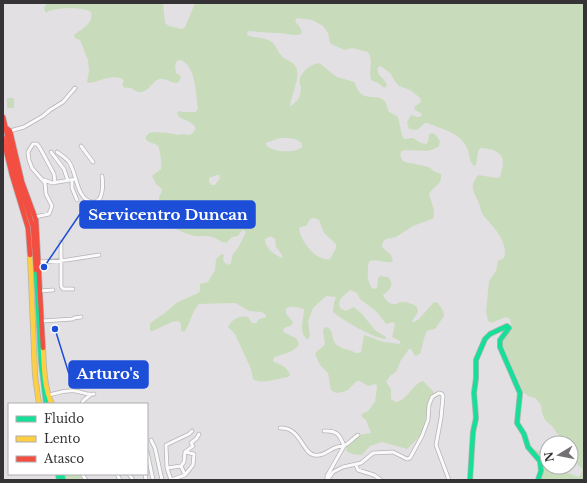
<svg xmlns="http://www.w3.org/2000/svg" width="587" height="483" font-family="'Libre Baskerville',serif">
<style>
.green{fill:#c8dcbb;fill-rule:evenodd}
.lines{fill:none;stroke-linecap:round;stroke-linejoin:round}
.street-casing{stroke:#b5b3b6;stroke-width:4.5}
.fast-casing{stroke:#b5b3b6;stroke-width:6}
.slow-casing{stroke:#b5b3b6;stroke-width:6}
.jam-casing{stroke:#b5b3b6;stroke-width:6}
.street{stroke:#fbfafb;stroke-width:3}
.fast{stroke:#16e098;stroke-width:4.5}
.slow{stroke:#ffcf43;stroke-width:4.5}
.jam{stroke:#f24e42;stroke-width:4.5}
.leader{fill:none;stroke:#1d4ed8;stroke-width:1.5}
.callout-dot{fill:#1d4ed8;stroke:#fff;stroke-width:1.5}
.callout{fill:#1d4ed8;stroke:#1d4ed8;stroke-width:1.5}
.callout-label{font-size:15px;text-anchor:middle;font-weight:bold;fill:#fff}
</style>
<rect width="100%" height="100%" fill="#e3e0e4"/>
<path class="green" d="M47 3H163L165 23 169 26 182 29 185 27 195 3H584V480H560L559 478 557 480H537L540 466 531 448 541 452 547 456V467H557L559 470 579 477 582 472V468L580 467 571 458V443H564L552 426 545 420 542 413 541 405 535 398 528 396 523 392 500 339 501 335 511 324 510 319 506 317 491 323 488 321 486 312 489 281 496 271 498 261 504 258C509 241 492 226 483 215 481 212 480 207 479 203 473 191 469 187 478 175L497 178 500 177C503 165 507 156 493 150 489 149 485 148 480 148L478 152 476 165 474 166C468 161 470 152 466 146 457 131 441 129 427 123H425L417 130 409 129 407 122 411 115 417 117 422 116 421 113 416 111 414 107 421 102 420 98 410 90 399 86 394 80 391 74 381 66 378 67C375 76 386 78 387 86L384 88 378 83 371 80C368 70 374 63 368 52L352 48 345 50 333 45 330 43 328 33 323 26 312 20 297 18 295 21C298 26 303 28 301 34 293 37 286 33 278 33 268 33 259 32 249 31L247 33V35C253 38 261 37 268 40 276 43 276 49 281 55 285 60 293 61 296 67 301 77 291 96 290 106 297 103 301 96 301 88 300 85 299 81 300 79 301 72 311 64 318 63 325 66 330 73 337 77 342 79 349 80 354 82 357 87 358 92 363 95 370 99 381 94 386 103 387 105 387 109 389 112L397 116C401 123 400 133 404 139L413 138 421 143 426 144 428 142 429 134 432 133 435 134 440 141 439 146 434 149 427 151 405 150 402 151 400 154 402 160 405 162 429 167 435 172 441 174C443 185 433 186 429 194L434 210V217L432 219 413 226 396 237 386 239 383 242 382 247 391 255 393 262C387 264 371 257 369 262 368 264 368 269 368 271 367 277 369 285 373 289L377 288 378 278 380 276 388 277C395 284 390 290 383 295 385 300 390 305 396 304 398 303 399 302 402 302 407 302 414 304 417 307L418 312 412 321 414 322 419 319 434 302 438 303 443 311 444 316 435 329 429 330 426 332 420 354 415 356 411 349H409L401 360 396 372 390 376 386 382 391 389V399L396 402C408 400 411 385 423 381L434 392C426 403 428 417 423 429 420 438 414 442 407 449L382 442 370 446 362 455 352 454 346 451 347 445 359 435 371 433 366 420 362 417 361 415 365 412H367L375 402 377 386 376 384 368 386C356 379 359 379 349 389 346 392 340 392 336 393L331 390 328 373 320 365 315 354C318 349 323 348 325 344L323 332 324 327C335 327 330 340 337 345 342 349 347 349 352 351 356 353 356 354 361 352L364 335 384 342 400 344V341L392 337 395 324 393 322 386 324 377 312 360 299 357 293 350 290C344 296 337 299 340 308L346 311 354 307 362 314 375 330 386 337V339C375 339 342 320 333 312L334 303 336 297 326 296 313 308 308 322 310 335 309 339H307C298 332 304 319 304 309 298 307 290 305 286 309V314L293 322 292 325 284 328 283 332 296 338 299 344C295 352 283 354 275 357L273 360 274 362C281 364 288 368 290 375L288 377C279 378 261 385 253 379L251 369 235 334 228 327C232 319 240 315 248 317L252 323H256L259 319 266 317V315L262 312 249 311 235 303 199 304C191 312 191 324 184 332L181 331V324L178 321 172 322 153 331H150V324L153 321 165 313 176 303 198 293 200 291V284L208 282 215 270 216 259 222 254 224 255 223 260 225 263 229 265 231 263 233 254 238 248 246 232 243 230 240 233 238 236 232 237 226 243C220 242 217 238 212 237 207 235 201 237 196 236 185 234 163 225 159 214 158 210 158 202 159 198 160 194 162 193 162 189L156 184 152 176 161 169C162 165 160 149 158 146 154 142 150 145 145 138L149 133 154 132 169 133 178 135 184 134 190 135C204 125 186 121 181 118 179 117 178 115 177 113L179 111 184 112H196L198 109C196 96 196 64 180 60L177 61 175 66 176 73 181 76C179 91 168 77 159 79 153 81 147 94 139 92 132 91 135 87 125 88L122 85 124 80C112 73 101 82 89 83L87 82 89 71 88 60 80 40 75 38 74 35C81 29 94 24 91 12 84 7 53 7 46 13L44 8ZM280 138C289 138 296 137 302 144V147C294 154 273 152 266 145V143ZM217 175H219L220 178 215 185H212L209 182V178ZM314 218 319 220 324 233 336 244V248L330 259C316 262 301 241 299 229L300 227 306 226 310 219ZM271 236 275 239 276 247 282 255 283 258C275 256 264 247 265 239Z
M7 98H14V108H7Z
M64 474H79L83 480H66Z"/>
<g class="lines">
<defs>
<path id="street" d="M10 131 24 127 43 116 50 110 63 102 75 88
M81 146 93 162
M51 152 64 169 68 181
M57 152C61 155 66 158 69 162 77 173 76 199 92 202 104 204 103 183 102 176
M44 180 52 183 76 179
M72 181V188L77 200
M35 217 49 214 52 206 46 194 45 183 32 168 29 160 28 152 33 144H37L40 148 54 174 55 183
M61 242V286L63 289H73
M39 262 67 260 99 255
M40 291 53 290
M42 321 73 319 74 318 81 317
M49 395C57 393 67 390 75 391 82 392 87 395 94 394
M82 404 83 401 90 395
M280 428C301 427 302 453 314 455 324 457 329 449 337 447 339 446 341 447 343 446 348 445 353 438 358 435
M324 431C337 430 340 435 344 446L327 476V480
M151 440 155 448 162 480
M147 451 153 480
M356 465 358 470 374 475 381 480
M167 468 181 466
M82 474 86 480
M117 474 120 480
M129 474 133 480
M145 474 146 480
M185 475 181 466 184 462 185 452 193 446 191 443 197 438 199 434
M327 477 329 478 333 472 343 467 361 463 373 453 393 452 407 459 410 458 422 436 428 420 429 405 432 397 439 393 442 394 443 396 441 418 436 445 449 480
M171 480 167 468 166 445 189 434 192 431
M171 480 185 475 193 465 194 454 185 452"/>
<path id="fast" d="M36 270 41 362 46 404
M58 474 59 480
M62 474 63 480
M470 480 473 432 476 418 474 393 476 378V360L485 339 490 334 507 326 509 328 500 340V347L520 393 517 423 524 434 528 447 540 461 541 471 538 480"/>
<path id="slow" d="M30 255 35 375 39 404
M43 348C44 366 44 388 52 404"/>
<path id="jam" d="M3 117 16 174 33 227 36 270
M5 127 10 131 22 182 36 220 43 348
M3 138 12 175 28 228 30 255"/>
</defs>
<use href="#street" class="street-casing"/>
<use href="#fast" class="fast-casing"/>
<use href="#slow" class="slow-casing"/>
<use href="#jam" class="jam-casing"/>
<use href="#street" class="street"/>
<use href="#fast" class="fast"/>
<use href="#slow" class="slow"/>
<use href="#jam" class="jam"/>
</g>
<path class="leader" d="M44 267L80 214M55 329L69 374"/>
<g class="callout-dot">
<circle cx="44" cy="267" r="4"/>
<circle cx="55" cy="329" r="4"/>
</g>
<g class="callout">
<rect x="80" y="201" width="175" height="27" rx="4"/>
<rect x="69" y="361" width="79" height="27" rx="4"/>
</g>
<g class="callout-label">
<text x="168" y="220">Servicentro Duncan</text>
<text x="108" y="379">Arturo's</text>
</g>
<rect width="587" height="483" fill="none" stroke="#353336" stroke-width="8"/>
<rect x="8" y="403" width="140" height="72" fill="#ffffff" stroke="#aeadaf"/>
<rect x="16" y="416" width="20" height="6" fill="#16e098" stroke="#aeadaf"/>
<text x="44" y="423" font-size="12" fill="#353336">Fluido</text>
<rect x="16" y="436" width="20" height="6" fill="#ffcf43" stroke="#aeadaf"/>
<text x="44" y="443" font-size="12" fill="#353336">Lento</text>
<rect x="16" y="456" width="20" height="6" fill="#f24e42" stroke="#aeadaf"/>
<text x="44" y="463" font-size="12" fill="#353336">Atasco</text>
<g transform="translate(559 455) rotate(260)"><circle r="19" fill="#ffffff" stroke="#aeadaf"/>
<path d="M0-3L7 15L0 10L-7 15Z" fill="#727073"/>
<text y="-6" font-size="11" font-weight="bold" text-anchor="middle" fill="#353336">N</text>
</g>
</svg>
